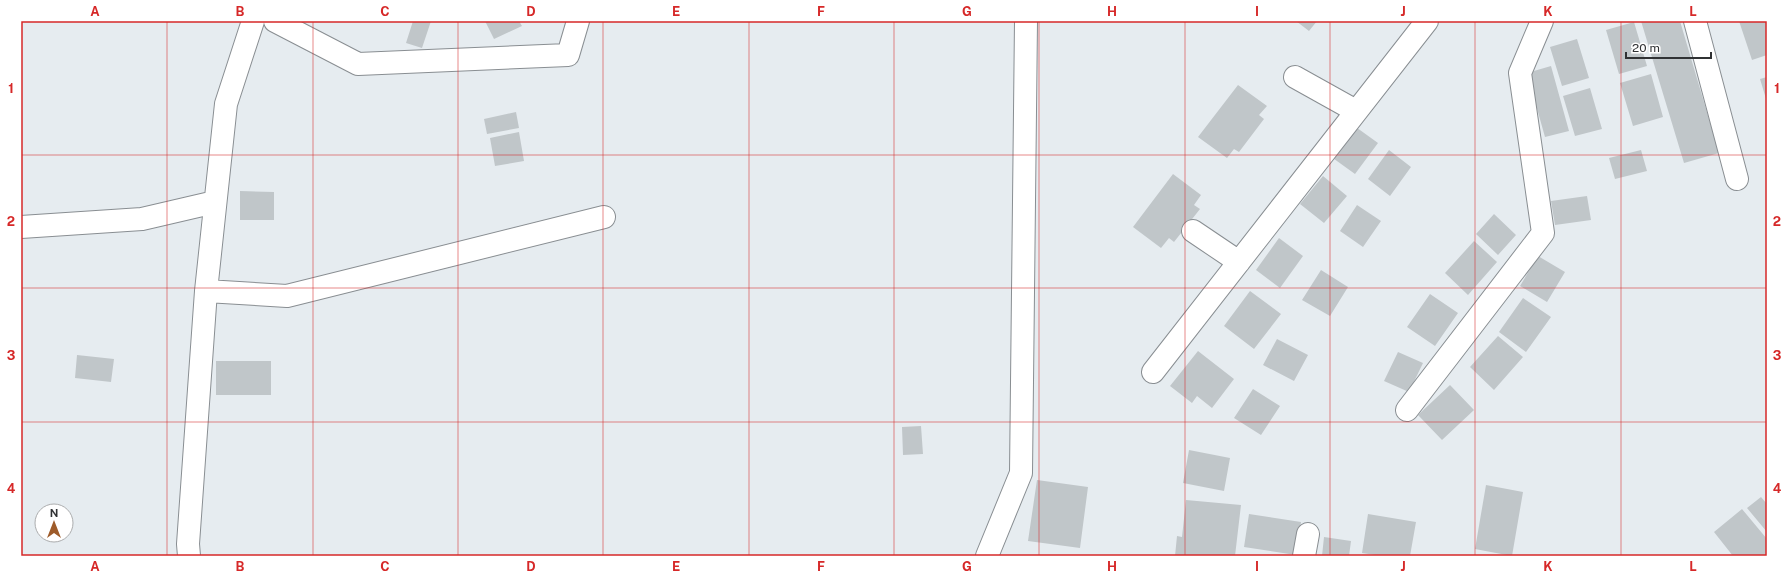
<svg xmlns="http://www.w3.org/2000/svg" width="1788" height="577" font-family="'Public Sans',sans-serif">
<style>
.building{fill:#c0c6c9}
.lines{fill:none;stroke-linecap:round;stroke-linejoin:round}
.street-casing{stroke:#898e92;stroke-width:24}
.street{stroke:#fff;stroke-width:22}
.grid{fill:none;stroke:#d62828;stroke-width:1;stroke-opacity:0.55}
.neatline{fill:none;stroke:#d62828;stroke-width:1.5}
.grid-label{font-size:13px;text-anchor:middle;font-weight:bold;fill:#d62828}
</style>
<rect width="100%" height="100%" fill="#e6ecf0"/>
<path class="building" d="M413 21H431L422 48 406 43Z
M485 21H519L522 26 494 39Z
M1296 21H1317L1309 31Z
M1641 21H1680L1719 153 1684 163Z
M1739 21H1767V55L1752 60Z
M1634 22 1647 66 1619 74 1606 30Z
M1577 39 1589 78 1562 86 1550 47Z
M1551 66 1569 131 1545 137 1527 73Z
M1651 74 1663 117 1633 126 1620 83Z
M1767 77V102L1760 79Z
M1238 85 1267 106 1259 115 1264 119 1239 152 1234 149 1227 158 1198 137Z
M1590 88 1602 129 1575 136 1563 96Z
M516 112 519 128 487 134 484 119Z
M1353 125 1378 143 1355 174 1330 156Z
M519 132 524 161 495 166 490 138Z
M1389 150 1411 167 1390 196 1368 179Z
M1641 150 1647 171 1615 179 1609 158Z
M1173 174 1201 195 1194 205 1200 209 1174 242 1169 238 1161 248 1133 227Z
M1323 176 1347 196 1324 223 1300 204Z
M240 191 274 192V220H240Z
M1587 196 1591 220 1555 225 1551 201Z
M1357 205 1381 221 1363 247 1340 231Z
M1494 214 1516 235 1498 255 1476 234Z
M1279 238 1303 256 1280 288 1256 270Z
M1474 241 1497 262 1468 295 1445 273Z
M1538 256 1565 272 1547 302 1520 286Z
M1321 270 1348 287 1330 316 1302 300Z
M1250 291 1281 314 1254 349 1224 326Z
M1430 294 1458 313 1435 346 1407 327Z
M1523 298 1551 317 1526 352 1499 332Z
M1498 336 1523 357 1494 390 1470 367Z
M1277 339 1308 355 1294 381 1263 365Z
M1198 351 1234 379 1212 408 1197 396 1192 403 1170 386Z
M1398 352 1423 363 1409 392 1384 381Z
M77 355 114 359 111 382 75 378Z
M216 361H271V395H216Z
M1450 385 1474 410 1442 440 1418 415Z
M1253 389 1280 406 1261 435 1234 418Z
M921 426 923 454 903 455 902 427Z
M1189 450 1230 458 1224 491 1183 483Z
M1037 480 1088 487 1080 548 1028 541Z
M1486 485 1523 492 1512 556 1475 549Z
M1761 497 1767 504V532L1747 508Z
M1186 500 1241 505 1235 556H1175L1177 536 1182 537Z
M1742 509 1767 539V556H1733L1714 532Z
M1249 514 1301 522 1296 555 1244 547Z
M1368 514 1416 522 1410 556H1382L1362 553Z
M1324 537 1351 541 1349 556H1322Z"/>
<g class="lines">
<defs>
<path id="street" d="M253 21 226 104 206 291 287 296 604 217
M275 21 358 64 568 55 578 21
M1695 21 1737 179
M1295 77 1356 111
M21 227 142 219 215 202
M1193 231 1239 262
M1153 372 1427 21
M1407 410 1543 233 1520 73 1542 21
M189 556 188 544 206 291
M987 556 1021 473 1026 21
M1304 556 1308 534"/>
</defs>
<use href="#street" class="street-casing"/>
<use href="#street" class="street"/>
</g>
<path class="grid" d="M167 21V556M313 21V556M458 21V556M603 21V556M749 21V556M894 21V556M1039 21V556M1185 21V556M1330 21V556M1475 21V556M1621 21V556M21 155H1767M21 288H1767M21 422H1767"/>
<rect width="1788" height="577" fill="none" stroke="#ffffff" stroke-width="44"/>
<g transform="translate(54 523)"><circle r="19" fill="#ffffff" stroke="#acadae"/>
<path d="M0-3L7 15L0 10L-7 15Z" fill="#9e5b2a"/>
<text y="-6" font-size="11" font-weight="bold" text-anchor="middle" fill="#303234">N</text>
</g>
<path d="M1626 52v6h85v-6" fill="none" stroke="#303234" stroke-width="2"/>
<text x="1632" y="52" font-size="12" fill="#303234" stroke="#ffffff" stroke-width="3" paint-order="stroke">20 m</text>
<rect x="22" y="22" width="1744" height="533" class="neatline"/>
<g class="grid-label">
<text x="95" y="16">A</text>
<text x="240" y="16">B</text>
<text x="385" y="16">C</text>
<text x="531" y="16">D</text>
<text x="676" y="16">E</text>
<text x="821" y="16">F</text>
<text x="967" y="16">G</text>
<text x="1112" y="16">H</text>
<text x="1257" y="16">I</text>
<text x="1403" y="16">J</text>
<text x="1548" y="16">K</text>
<text x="1693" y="16">L</text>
<text x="11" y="93">1</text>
<text x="1777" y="93">1</text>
<text x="11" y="226">2</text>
<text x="1777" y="226">2</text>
<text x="11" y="360">3</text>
<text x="1777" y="360">3</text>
<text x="11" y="493">4</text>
<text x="1777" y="493">4</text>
<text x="95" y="571">A</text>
<text x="240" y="571">B</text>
<text x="385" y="571">C</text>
<text x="531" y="571">D</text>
<text x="676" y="571">E</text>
<text x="821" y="571">F</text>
<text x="967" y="571">G</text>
<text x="1112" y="571">H</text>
<text x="1257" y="571">I</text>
<text x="1403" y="571">J</text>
<text x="1548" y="571">K</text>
<text x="1693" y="571">L</text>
</g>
</svg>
